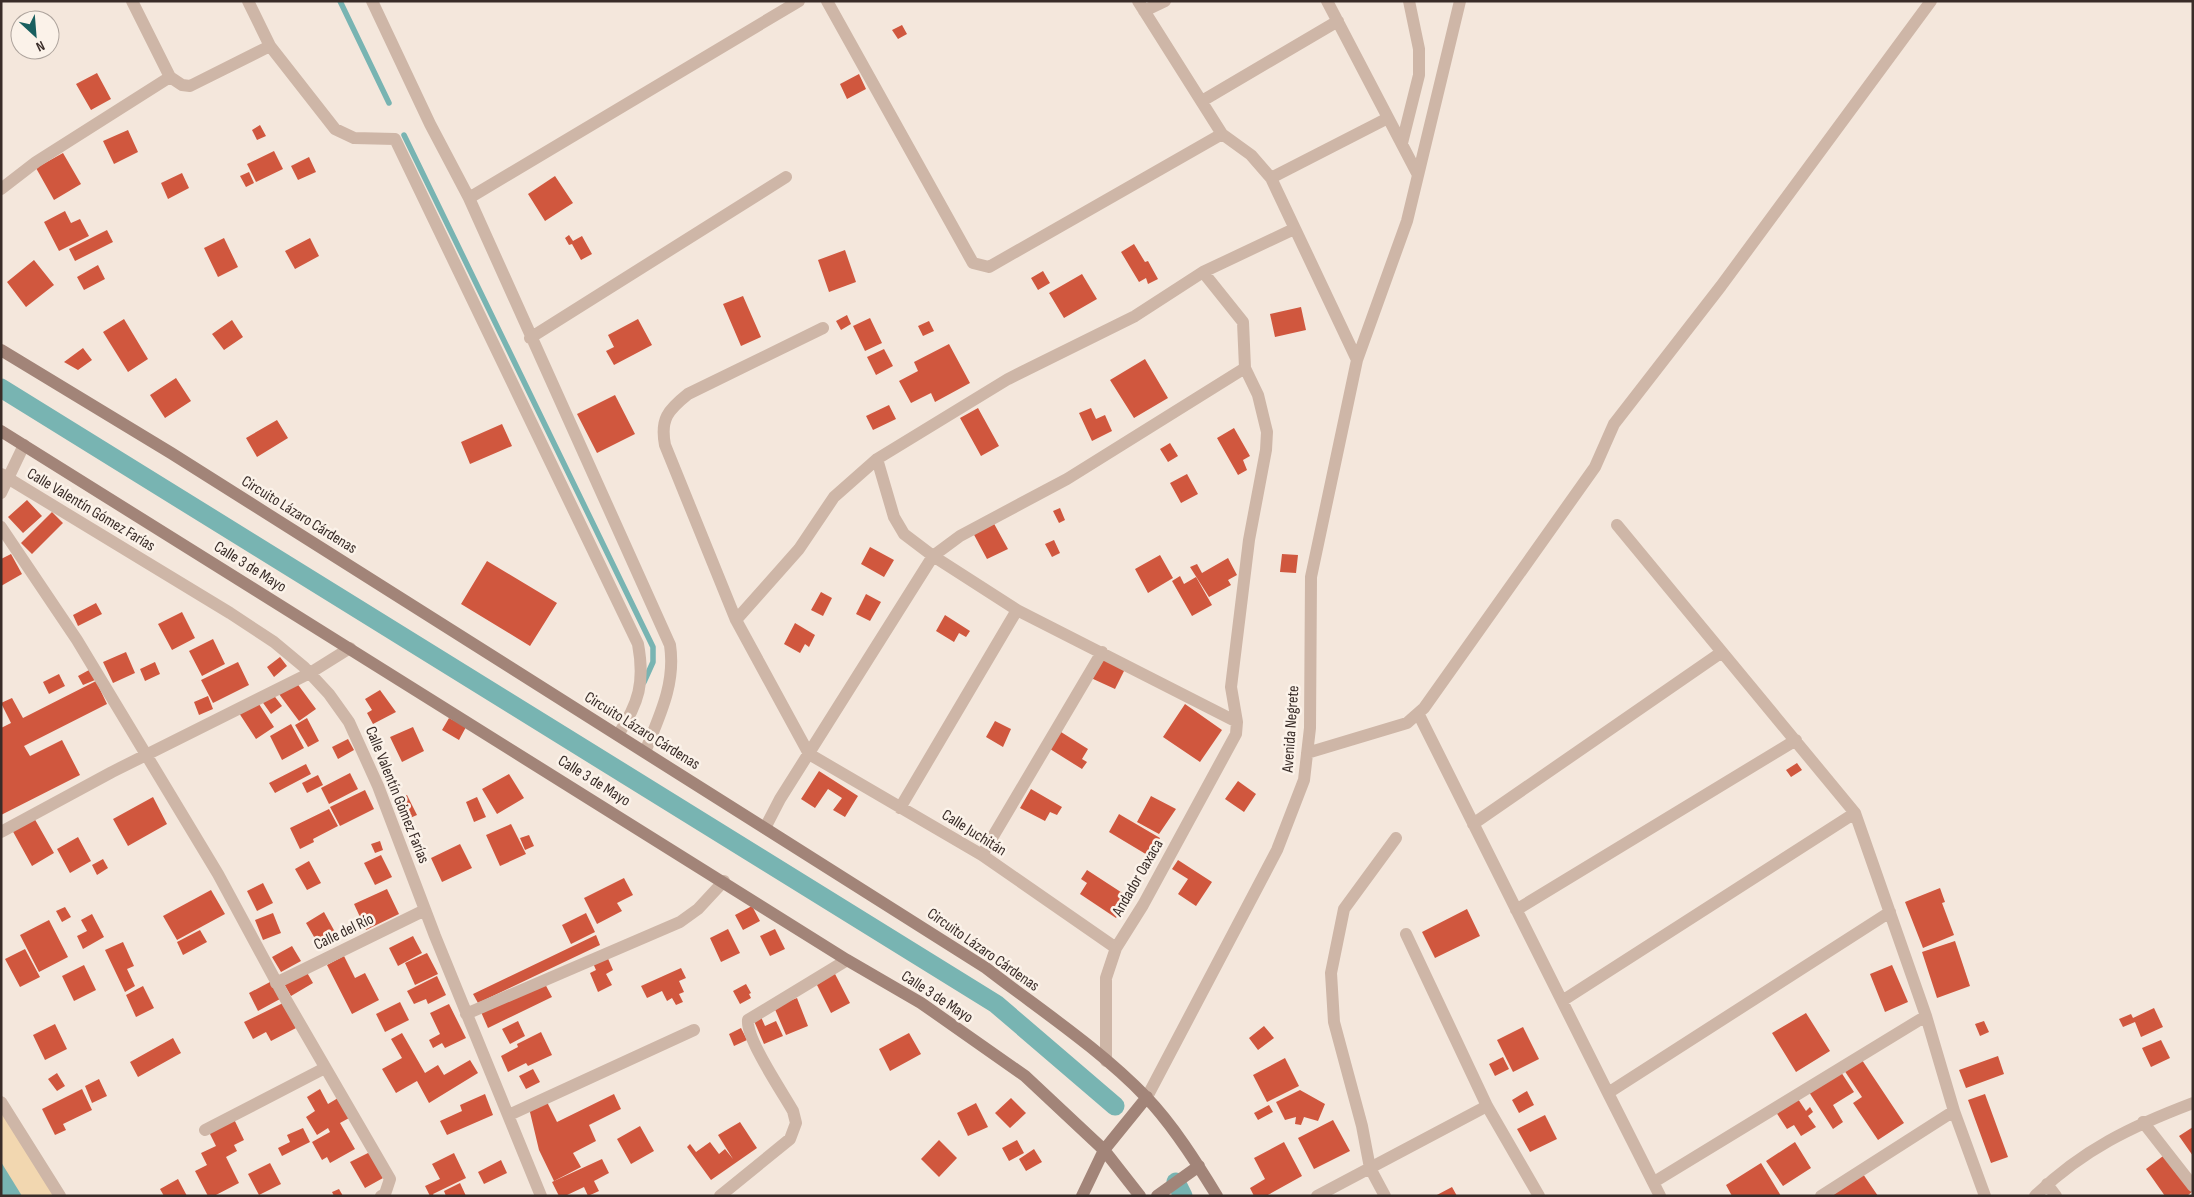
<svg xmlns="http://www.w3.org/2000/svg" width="2194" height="1197" font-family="'Sofia Sans Condensed',sans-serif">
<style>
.sand{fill:#f2d7b0}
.water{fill:#78b4b2}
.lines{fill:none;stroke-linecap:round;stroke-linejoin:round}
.stream{stroke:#78b4b2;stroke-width:5.5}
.canal{stroke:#78b4b2;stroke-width:19}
.building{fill:#d0573e}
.street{stroke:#ceb6a7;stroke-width:12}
.secondary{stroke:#a28478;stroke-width:12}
.labels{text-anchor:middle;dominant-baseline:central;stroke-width:5;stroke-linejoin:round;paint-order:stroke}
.street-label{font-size:16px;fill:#392c28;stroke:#fbf2e9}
</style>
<rect width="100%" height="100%" fill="#f4e7dc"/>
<path class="sand" d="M1 1102 60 1196H1Z"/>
<path class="water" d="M1 1162 22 1196H1Z"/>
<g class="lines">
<path class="stream" d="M340 1 389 103
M404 135 653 647V662L644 682"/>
<path class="canal" d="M1 388 996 1004 1115 1106
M1176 1182 1183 1196"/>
</g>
<path class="building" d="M902 25 907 34 898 39 892 30Z
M97 73 111 99 91 110 76 84Z
M859 74 866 89 847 99 840 84Z
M260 125 266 136 257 140 252 130Z
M128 130 138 152 114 164 103 141Z
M274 151 283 169 256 182 247 164Z
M63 153 81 184 54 200 36 168Z
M309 157 316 172 298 180 291 166Z
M249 172 254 183 246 187 240 176Z
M182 173 189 188 168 199 161 183Z
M555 176 573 203 545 221 528 194Z
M65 211 71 223 80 219 89 236 59 251 44 222Z
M107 230 113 242 75 261 69 249Z
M569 235 573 241 582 236 592 254 581 260 572 244 569 245 565 238Z
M224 238 238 267 218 277 204 248Z
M310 238 319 256 295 269 285 251Z
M1134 244 1145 262 1148 261 1158 279 1148 284 1146 278 1139 282 1121 252Z
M845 250 856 282 829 292 818 260Z
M34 260 54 285 26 307 7 282Z
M98 265 105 279 84 290 77 277Z
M1043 271 1050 283 1038 290 1031 278Z
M1082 274 1097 299 1064 318 1049 293Z
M743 296 761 337 741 346 723 304Z
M1301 307 1306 330 1275 337 1270 314Z
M847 315 851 324 841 330 836 321Z
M870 318 882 343 865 351 853 326Z
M124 319 148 359 128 372 103 332Z
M638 319 652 345 614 365 606 351 614 347 608 335Z
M232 320 243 337 224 350 212 334Z
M929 321 934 331 923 336 918 326Z
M949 344 970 383 935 402 931 393 911 403 899 381 918 371 914 362Z
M83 348 92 360 78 370 64 362Z
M884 349 893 366 876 375 867 357Z
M1145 359 1168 398 1134 418 1110 380Z
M176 378 191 401 165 418 150 395Z
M615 395 635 434 597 453 577 414Z
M889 405 896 419 873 430 866 416Z
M978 408 999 446 981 456 960 418Z
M1091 408 1096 419 1105 415 1112 431 1092 441 1079 413Z
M277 420 288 438 257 457 246 438Z
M502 424 512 446 470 464 461 442Z
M1234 428 1250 456 1243 460 1247 470 1238 475 1217 438Z
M1170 443 1178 456 1168 462 1160 449Z
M1187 474 1198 494 1181 503 1170 483Z
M27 500 42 516 23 533 8 517Z
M1060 508 1065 520 1059 523 1053 511Z
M52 512 63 523 32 554 21 543Z
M992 520 1008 549 987 559 972 531Z
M1054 540 1060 553 1052 557 1045 544Z
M870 547 894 560 884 577 861 564Z
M11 554 22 574 1 586V559Z
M1282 554 1298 555 1296 573 1280 572Z
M1160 555 1173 578 1148 593 1135 569Z
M1228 558 1237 575 1228 580 1231 585 1209 597 1190 567 1197 564 1202 573Z
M487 561 557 603 530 646 461 604Z
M1180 576 1184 584 1196 577 1212 605 1192 616 1172 581Z
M821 592 832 598 823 616 811 610Z
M866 594 881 602 870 621 856 614Z
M96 603 102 614 78 626 73 615Z
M182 612 195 638 172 650 158 624Z
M945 615 970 631 966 637 959 633 954 642 936 631Z
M795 623 815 635 809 647 805 644 800 653 784 644Z
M213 639 225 664 202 676 189 651Z
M126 652 135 673 113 683 103 662Z
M280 657 287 666 274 677 267 667Z
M1102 657 1125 669 1115 689 1091 678Z
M155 662 160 674 145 681 140 669Z
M238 662 249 685 213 703 201 680Z
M89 670 95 680 83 685 78 676Z
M59 674 65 686 49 694 43 682Z
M96 681 107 704 24 746 30 756 62 740 80 775 1 815V728L11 723 1 703 12 698 23 718Z
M296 682 316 709 299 721 279 694Z
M380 690 396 712 373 724 367 713 372 710 365 699Z
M272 693 282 706 271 714 261 700Z
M208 696 213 709 199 715 194 702Z
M257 701 274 727 256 739 239 713Z
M1185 704 1222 730 1200 762 1163 737Z
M307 718 319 741 308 747 295 725Z
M449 718 466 727 459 740 442 730Z
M995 721 1011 729 1003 747 986 737Z
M291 724 304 748 282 760 270 736Z
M413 727 424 751 402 762 390 737Z
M1061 732 1088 749 1082 759 1087 762 1082 769 1050 749Z
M348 739 354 750 338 759 332 747Z
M1797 763 1802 770 1791 777 1786 770Z
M306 764 311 774 275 793 269 783Z
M819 771 858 796 845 817 833 810 842 798 828 789 815 808 801 799Z
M350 773 358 789 329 804 321 788Z
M509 774 524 798 497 814 482 789Z
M318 775 323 785 307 793 302 783Z
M1238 781 1256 794 1244 812 1225 799Z
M1031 789 1062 807 1057 815 1050 812 1045 821 1020 808Z
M365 790 374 809 340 826 330 807Z
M407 795 417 815 403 821 394 802Z
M1151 796 1176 809 1159 834 1137 822Z
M153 797 167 824 128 846 113 819Z
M477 797 486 817 474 822 466 802Z
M329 809 338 826 313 839 314 842 300 849 290 828Z
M1119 814 1160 838 1149 856 1109 832Z
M33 816 54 853 32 866 11 828Z
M511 824 526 854 500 866 486 835Z
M529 835 534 846 525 850 520 838Z
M78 837 91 861 70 873 57 849Z
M380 841 383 850 375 853 371 844Z
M460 844 472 868 442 882 431 858Z
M381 855 392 877 375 885 364 863Z
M103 859 108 868 97 875 92 865Z
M1178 860 1212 882 1196 906 1178 894 1188 879 1172 869Z
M309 861 321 883 307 890 295 869Z
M1087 870 1130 898 1116 918 1080 894 1087 883 1081 879Z
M624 878 633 895 617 903 622 911 597 924 584 898Z
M263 883 273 903 257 911 247 891Z
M1940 888 1945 902 1942 903 1954 935 1923 948 1905 902Z
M387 889 399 914 366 930 354 904Z
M211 890 225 914 177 940 163 916Z
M752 906 760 921 743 930 735 915Z
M65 907 71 917 62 922 56 911Z
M1467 909 1480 936 1435 958 1422 932Z
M324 912 335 932 317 942 306 923Z
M273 913 281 933 263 940 255 920Z
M586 913 595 932 571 944 562 925Z
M92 914 104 937 83 949 77 936 87 931 81 920Z
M49 920 68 957 39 972 20 935Z
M728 929 740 953 721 962 710 938Z
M775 929 785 949 770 956 760 936Z
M200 930 207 942 183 955 177 942Z
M596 935 600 945 478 1003 473 994Z
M413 936 422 953 398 966 389 948Z
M1955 941 1970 986 1937 998 1922 952Z
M123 942 134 966 127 969 135 986 125 992 105 950Z
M292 946 301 961 281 972 272 957Z
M25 949 40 977 20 987 5 959Z
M427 953 438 974 415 985 405 963Z
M606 954 613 970 606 974 612 985 598 992 590 973 596 970 592 961Z
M344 956 355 978 365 973 379 1000 352 1014 327 965Z
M84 965 96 990 74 1001 62 976Z
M1892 965 1908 1002 1885 1012 1870 974Z
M681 968 686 978 679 981 684 992 679 994 683 1002 676 1005 672 998 667 1001 662 991 647 998 641 986Z
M305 969 313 983 291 996 283 982Z
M834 972 850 1003 831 1013 815 981Z
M437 976 446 995 428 1004 426 999 414 1004 407 991Z
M270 982 280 999 258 1011 249 993Z
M544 982 552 997 488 1028 481 1012Z
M746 984 751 993 749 994 751 998 740 1004 733 991Z
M143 986 154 1008 136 1017 126 995Z
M797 998 808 1026 786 1035 774 1007Z
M400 1002 409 1020 385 1032 376 1014Z
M283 1003 296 1028 271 1041 266 1032 253 1039 244 1022Z
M449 1004 466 1038 445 1048 442 1043 433 1048 429 1040 440 1034 430 1013Z
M2154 1008 2163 1027 2141 1037 2135 1022 2123 1027 2119 1019 2131 1014 2133 1018Z
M1806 1013 1830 1051 1796 1072 1772 1033Z
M761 1017 765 1026 776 1021 783 1036 764 1044 754 1021Z
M518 1021 525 1036 510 1044 502 1029Z
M1984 1021 1989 1032 1980 1036 1975 1024Z
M55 1024 67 1049 45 1060 33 1035Z
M1264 1026 1274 1038 1258 1050 1249 1038Z
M1523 1027 1539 1059 1513 1072 1497 1040Z
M741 1028 747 1040 734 1046 729 1034Z
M541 1032 552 1055 528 1066 526 1063 508 1072 501 1056 518 1047 517 1044Z
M402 1033 425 1073 438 1065 444 1075 470 1060 478 1073 429 1103 417 1081 396 1093 382 1069 402 1058 391 1039Z
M909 1033 921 1054 890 1071 879 1049Z
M173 1038 181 1053 138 1077 130 1062Z
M2161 1040 2170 1058 2151 1067 2142 1048Z
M1998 1056 2004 1074 1966 1088 1959 1070Z
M1503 1057 1509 1069 1495 1076 1489 1064Z
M1860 1057 1904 1123 1878 1140 1853 1103 1862 1097 1842 1067Z
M1285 1058 1299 1086 1267 1102 1253 1075Z
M533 1069 540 1082 526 1089 519 1076Z
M1839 1069 1854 1092 1833 1105 1843 1122 1833 1129 1807 1089Z
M57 1073 65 1086 57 1091 48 1079Z
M99 1079 107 1096 92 1103 85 1086Z
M82 1089 92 1110 63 1124 66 1130 55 1135 42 1109Z
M320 1089 328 1104 338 1098 349 1118 340 1123 355 1149 330 1163 327 1157 322 1160 312 1142 330 1132 328 1128 317 1135 306 1117 315 1111 307 1097Z
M1300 1090 1325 1104 1318 1121 1304 1117 1301 1125 1295 1124 1296 1117 1285 1120 1276 1102Z
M1527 1091 1534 1105 1519 1113 1512 1100Z
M485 1094 493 1115 447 1135 440 1121 462 1111 460 1105Z
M614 1094 621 1109 589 1125 596 1141 573 1153 581 1167 554 1181 539 1150 529 1108 546 1100 557 1122Z
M1985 1094 2008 1157 1991 1163 1968 1100Z
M1796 1096 1806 1111 1810 1107 1813 1112 1808 1116 1816 1127 1801 1136 1794 1125 1787 1129 1774 1109Z
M1011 1098 1026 1113 1010 1128 995 1113Z
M976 1103 988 1127 968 1136 957 1113Z
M1269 1105 1273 1112 1258 1120 1254 1113Z
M1545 1115 1557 1139 1530 1152 1517 1129Z
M233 1117 244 1140 234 1145 237 1151 226 1157 239 1183 214 1196H208L195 1171 207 1165 201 1153 216 1146 208 1130Z
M1333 1120 1350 1151 1314 1169 1298 1138Z
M740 1122 757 1148 711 1180 687 1147 690 1144 696 1152 710 1142 719 1154 725 1149 733 1159 718 1135Z
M640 1126 654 1151 631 1164 617 1139Z
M2193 1127V1156L2179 1136Z
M303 1128 310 1142 282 1156 278 1148 290 1142 287 1135Z
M939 1140 957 1158 939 1177 921 1159Z
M1017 1140 1024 1153 1009 1161 1002 1148Z
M1284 1142 1302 1176 1266 1196H1254L1250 1188 1265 1179 1254 1158Z
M1795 1142 1811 1168 1783 1186 1766 1161Z
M1034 1149 1042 1162 1026 1171 1019 1159Z
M370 1152 383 1178 365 1188 350 1162Z
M454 1153 466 1178 433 1194 434 1196H430L425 1186 440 1179 432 1164Z
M2167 1153 2193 1191 2187 1196H2165L2146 1169Z
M602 1159 609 1173 594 1181 599 1191 588 1196 584 1187 565 1196H559L552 1182Z
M501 1160 507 1173 484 1184 478 1172Z
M270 1163 281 1184 259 1195 248 1174Z
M1761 1163 1781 1196H1732L1726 1185Z
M1863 1174 1878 1196H1834L1833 1194Z
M178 1179 187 1196H164L160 1189Z
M460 1183 466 1196H446L444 1191Z
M1452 1187 1457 1196H1435Z
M339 1189 343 1196H334L332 1192Z"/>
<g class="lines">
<path class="street" d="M132 1 170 77
M248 1 270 46 335 129 354 138 395 139 638 644C645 682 639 703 618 735
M372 1 430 124 469 198 670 645C676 684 659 717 645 752
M827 1 973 263 989 267 1222 134
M1138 1 1222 134 1251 155 1271 178 1357 360
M1327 1 1418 175
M1144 11 1165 1
M1202 101 1338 21
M1402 143 1419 75V49L1409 1
M1271 178 1388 118
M1 189 36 162 170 77 182 85 190 86 270 46
M469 198 799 1
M823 328 688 394C668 410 660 419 665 445L736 620 809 754 982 855 1116 948
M530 338 786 177
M877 459 894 517 904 534 933 556 1017 610 1237 722
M1 474 230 613 274 642 304 667 329 694 349 722 378 786 435 936 541 1196
M1 493 24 445
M1617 525 1855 813 1926 1016 1954 1111 1985 1196
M1 527 77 640 218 874 285 998 390 1179 385 1194 381 1196
M736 620 799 549 834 497 877 459 1008 379 1135 316 1203 272 1294 229
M1418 713 1608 1093
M1307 753 1407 723 1424 708 1595 467 1614 424 1721 286 1931 1
M900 808 1017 610
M1473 824 1722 652
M765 828 780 799 933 556 960 536 1067 479 1245 368
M1 832 112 772 310 673 350 648
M982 855 1102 652
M1516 910 1796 740
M1406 934 1487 1106 1539 1196
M276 983 425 910
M1562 1001 1855 813
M466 1014 680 922 698 909 724 881
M1106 1061V978L1116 948 1143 905 1236 734 1237 722 1231 687 1249 540 1266 450 1267 432 1258 395 1245 368 1243 322 1203 272
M1147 1097 1277 850 1304 780 1310 728 1311 577 1357 360 1407 221 1460 1
M1 1102 60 1196
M509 1115 694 1030
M2143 1122 2193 1186
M205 1130 325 1068
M1654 1182 1926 1016
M2047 1184 2056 1196
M720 1196 790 1139 796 1123 793 1111C783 1093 746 1039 748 1020L847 960
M1317 1196 1487 1106
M1385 1196 1370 1168 1362 1126 1334 1022 1331 973 1344 909 1396 838
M1660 1196 1608 1093 1890 912
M1821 1196 1954 1111
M2035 1196C2082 1150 2132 1126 2193 1103"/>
<path class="secondary" d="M1 350 171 453 986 968C1039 1009 1100 1049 1146 1097 1173 1125 1197 1163 1217 1196
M1 431 847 960 921 1003 1025 1076 1104 1150 1140 1196
M1082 1196 1104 1150 1147 1097
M1157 1196 1199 1166"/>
</g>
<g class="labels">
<g class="street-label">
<text transform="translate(91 510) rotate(31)">Calle Valentín Gómez Farías</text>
<text transform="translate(299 515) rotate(32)">Circuito Lázaro Cárdenas</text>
<text transform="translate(250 567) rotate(32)">Calle 3 de Mayo</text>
<text transform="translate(1291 729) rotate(-86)">Avenida Negrete</text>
<text transform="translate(642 731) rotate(32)">Circuito Lázaro Cárdenas</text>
<text transform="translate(594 781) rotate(32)">Calle 3 de Mayo</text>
<text transform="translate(397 795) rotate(68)">Calle Valentín Gómez Farías</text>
<text transform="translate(974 833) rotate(32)">Calle Juchitán</text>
<text transform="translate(1138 878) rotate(-60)">Andador Oaxaca</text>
<text transform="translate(344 932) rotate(-26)">Calle del Río</text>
<text transform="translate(983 950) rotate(35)">Circuito Lázaro Cárdenas</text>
<text transform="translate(937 997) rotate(33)">Calle 3 de Mayo</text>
</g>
</g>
<rect width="2194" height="1197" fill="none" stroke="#392c28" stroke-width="5"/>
<g transform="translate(35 35) rotate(154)"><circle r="24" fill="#fbf2e9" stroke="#ada39c"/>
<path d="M0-4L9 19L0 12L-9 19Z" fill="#195f5f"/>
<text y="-8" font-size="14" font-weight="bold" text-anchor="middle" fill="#392c28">N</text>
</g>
</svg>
